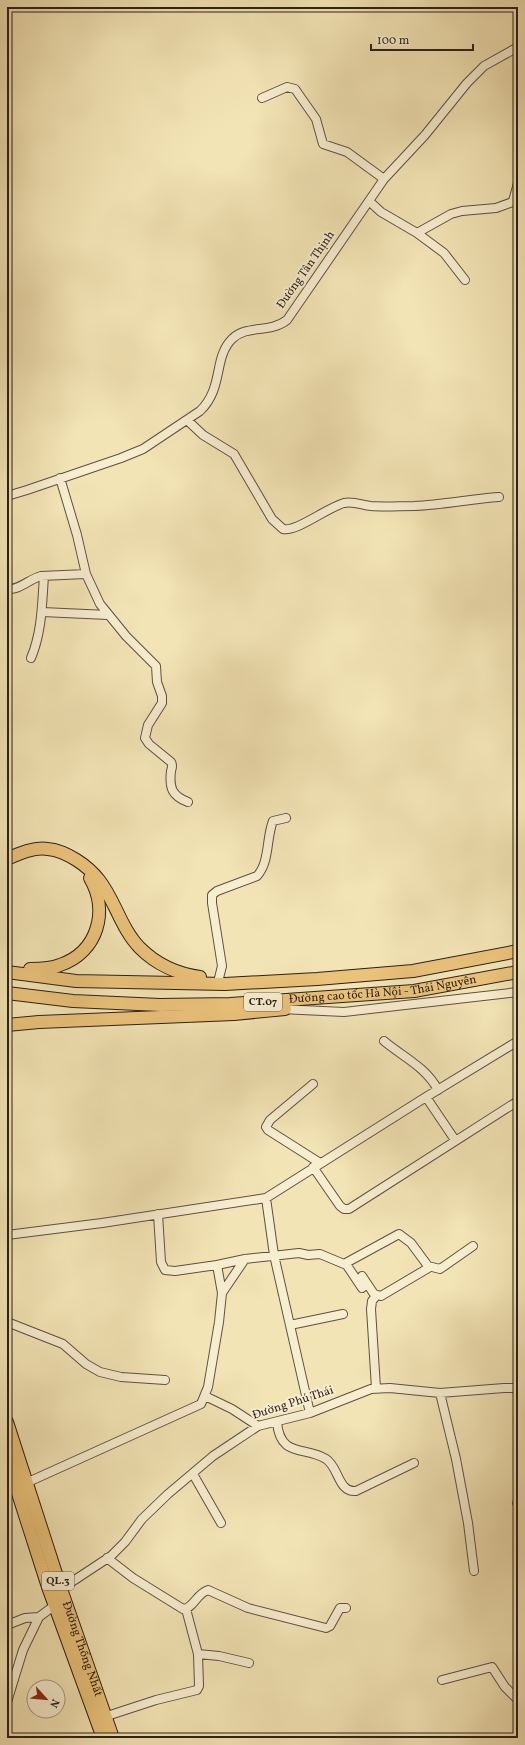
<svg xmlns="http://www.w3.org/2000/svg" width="525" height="1745" font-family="Vollkorn,serif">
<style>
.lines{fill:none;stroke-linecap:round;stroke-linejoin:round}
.minor-casing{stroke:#5d5042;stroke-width:10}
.highway-casing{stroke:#2b1f1b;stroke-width:14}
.minor{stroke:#f7edcf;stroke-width:8}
.highway{stroke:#eac27a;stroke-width:12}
.labels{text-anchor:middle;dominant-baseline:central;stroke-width:4;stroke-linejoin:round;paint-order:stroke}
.shield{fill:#f7edcf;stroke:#685d51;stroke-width:1}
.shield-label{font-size:11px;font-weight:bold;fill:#2b1f1b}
.street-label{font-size:12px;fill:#2b1f1b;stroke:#f7edcf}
</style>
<rect width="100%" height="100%" fill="#f3e4b5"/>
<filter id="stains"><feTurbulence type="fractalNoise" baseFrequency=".005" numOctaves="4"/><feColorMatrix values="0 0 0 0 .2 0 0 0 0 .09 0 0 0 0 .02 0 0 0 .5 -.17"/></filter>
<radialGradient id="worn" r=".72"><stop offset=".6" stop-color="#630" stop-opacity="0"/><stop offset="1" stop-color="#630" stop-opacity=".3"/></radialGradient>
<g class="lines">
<defs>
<path id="minor" d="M262 98 287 87 295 89 316 119 323 144 347 152 384 179
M369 201 381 212 417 233 451 214 462 211 496 208 518 200
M513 201 518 183
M417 233 444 253 465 280
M187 420 203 435 234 454 272 519 283 529C297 532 326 508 344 503 353 501 362 505 371 506 385 507 400 506 414 506 443 505 470 499 499 497
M60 478 77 535 86 574 100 604 126 636 156 666 157 682 162 696V703L148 725 145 738 149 744 171 762C173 766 172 767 171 771 169 788 172 796 188 802
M7 496 27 490 121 458 143 449 200 411C224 388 213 358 232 339 247 324 269 334 287 320L384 179 425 135 467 83 484 66 518 47
M7 588C17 592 29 579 41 576L86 574
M42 612 108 615
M31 658C42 632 42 604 44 576
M219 978 222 966 212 903V895L217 891 257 876C270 862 266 838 273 821L286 818
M280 1009 344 1012 518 992
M384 1041C403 1057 426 1067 438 1090
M313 1084 270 1120 266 1127 268 1130 320 1163
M426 1097 455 1140
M313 1167 340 1206 344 1209H349L518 1101
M266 1198 274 1255 310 1413
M158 1214 161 1262 165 1270 175 1271 217 1265
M7 1235 102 1223 266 1198 426 1097 518 1041
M346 1264 362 1288
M362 1276 374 1294 381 1296 430 1267
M222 1293 245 1259
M7 1322 63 1344 86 1364 100 1372 121 1377 165 1380
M290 1325 343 1314
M376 1388 371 1309 372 1301 377 1295
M440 1393 456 1459 468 1523 474 1571
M205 1396 232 1409 258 1426
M277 1422C280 1458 305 1446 326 1459 339 1467 338 1493 356 1491L414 1463
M193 1474 221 1523
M26 1483 201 1404 208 1387 219 1322 222 1293 217 1265 245 1259 299 1253 308 1255 320 1254 344 1264 399 1234 411 1243 428 1266 440 1269 473 1246
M517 1503H518
M107 1558 133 1578 183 1609C193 1609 197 1593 208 1590L248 1608 326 1628 330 1626 340 1608H346
M61 1589 111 1556 125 1542 142 1519 168 1494 213 1456 258 1426 310 1413 371 1389 390 1388 440 1393 504 1388H518
M186 1609 198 1654 219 1656 249 1663
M7 1625 25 1618 39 1617
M442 1680 492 1667 505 1687 518 1700
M7 1702 23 1650 39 1617 55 1605
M104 1717 156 1700 197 1690 199 1686 198 1654"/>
<g id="highway">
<path d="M7 859C20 853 34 847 48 849 67 851 88 866 99 880 115 900 121 929 140 948 156 964 178 974 200 977"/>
<path d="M30 969C40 969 51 969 60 965 98 952 109 911 90 878"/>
<path d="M7 972 76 981 225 984 317 979 413 971 518 951"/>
<path id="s1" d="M7 993 73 1001 160 1005 230 1004 414 991 518 972"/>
<path d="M7 1025 39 1022 234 1014 285 1009"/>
<path id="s2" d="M7 1422 61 1589 113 1738"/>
<path d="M7 1459 48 1587 103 1738"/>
</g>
</defs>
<use href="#minor" class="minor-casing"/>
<use href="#highway" class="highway-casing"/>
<use href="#minor" class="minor"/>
<use href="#highway" class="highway"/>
</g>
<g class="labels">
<g class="shield">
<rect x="244" y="993" width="38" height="18" rx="3"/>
<rect x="42" y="1572" width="32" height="18" rx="3"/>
</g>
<g class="shield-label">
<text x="263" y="1002">CT.07</text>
<text x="58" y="1581">QL.3</text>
</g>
<g class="street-label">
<text transform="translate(306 270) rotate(-55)">Đường Tân Thịnh</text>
<text stroke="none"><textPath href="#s1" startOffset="377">Đường cao tốc Hà Nội - Thái Nguyên</textPath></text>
<text transform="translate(293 1403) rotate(-18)">Đường Phú Thái</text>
<text stroke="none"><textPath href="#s2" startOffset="239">Đường Thống Nhất</textPath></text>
</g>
</g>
<rect width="525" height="1745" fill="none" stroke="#f3e4b5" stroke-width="24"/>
<rect x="8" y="8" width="509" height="1729" fill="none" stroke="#2b1f1b" stroke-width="2"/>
<rect x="12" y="12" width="501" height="1721" fill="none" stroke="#2b1f1b"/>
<g transform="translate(46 1699) rotate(117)"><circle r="19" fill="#f7edcf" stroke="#a59b87"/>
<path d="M0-3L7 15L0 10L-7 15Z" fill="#8f2418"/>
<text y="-6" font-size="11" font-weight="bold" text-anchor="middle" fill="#2b1f1b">N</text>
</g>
<path d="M371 44v6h102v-6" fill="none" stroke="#2b1f1b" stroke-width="2"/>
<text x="377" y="44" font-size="12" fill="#2b1f1b" stroke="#f7edcf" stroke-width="3" paint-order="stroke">100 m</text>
<rect width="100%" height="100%" filter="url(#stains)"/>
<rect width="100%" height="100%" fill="url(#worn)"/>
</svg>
